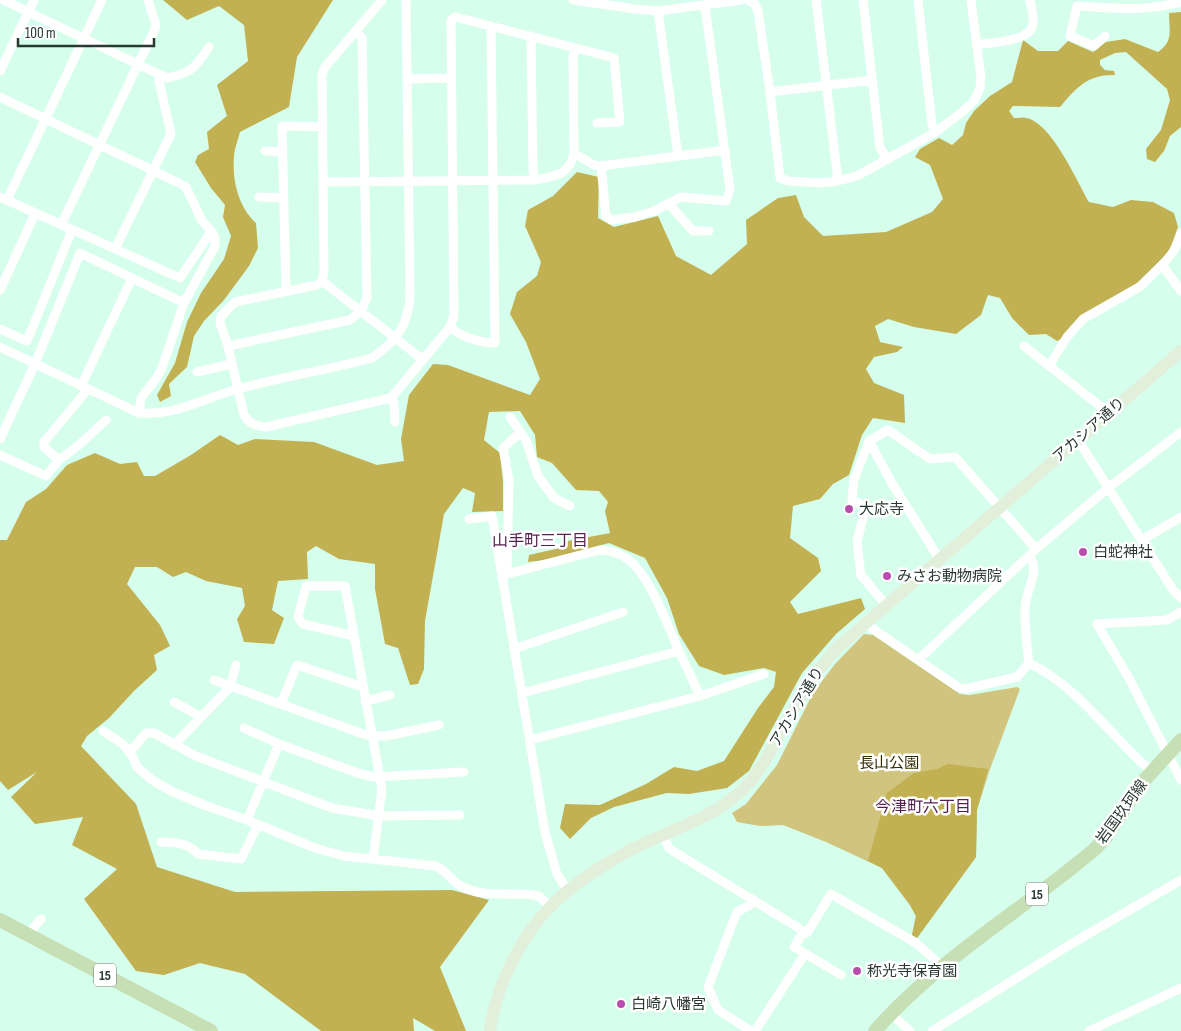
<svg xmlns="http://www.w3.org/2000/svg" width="1181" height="1031" font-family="'Sofia Sans Condensed','Noto Sans JP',sans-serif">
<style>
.green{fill:#d0c47e}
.forest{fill:#c1b152}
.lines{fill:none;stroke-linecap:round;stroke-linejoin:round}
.street{stroke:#fff;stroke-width:9}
.secondary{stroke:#e2efda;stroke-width:12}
.primary{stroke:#c6dfb5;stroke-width:14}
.poi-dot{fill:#b84dae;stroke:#fff;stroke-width:2}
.labels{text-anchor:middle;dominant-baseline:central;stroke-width:5;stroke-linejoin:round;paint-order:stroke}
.shield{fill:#fff;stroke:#697470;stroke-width:1}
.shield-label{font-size:14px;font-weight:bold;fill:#293932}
.street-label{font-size:15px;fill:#293932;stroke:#fff}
.poi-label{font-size:15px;fill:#293932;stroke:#fff;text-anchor:start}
.park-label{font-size:15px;fill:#332c02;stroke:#fff}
.neighbourhood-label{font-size:16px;fill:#562251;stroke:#fff}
</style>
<rect width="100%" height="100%" fill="#d6feec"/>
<path class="green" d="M864 634 873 635 960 694 970 695 1017 687 1020 689 990 769 977 810 976 857 917 938 912 935 916 916 910 905 882 868 826 842 783 825 760 826 737 822 732 813 746 804 777 765 813 693 835 664Z"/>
<path class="forest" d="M163 0H333L297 57 289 107 240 132C238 140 234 150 234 158 232 181 239 208 256 223L258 248 249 266 224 300 204 321 194 336 187 367 169 384 171 396 160 402 157 395 175 363 187 322 201 293 224 259 231 236 223 217 225 205 211 188 195 162 198 155 209 149 207 132 227 116 217 85 248 61 244 25 219 6 187 20Z
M1181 12V127L1170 136 1164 151 1155 162 1147 159 1146 149 1161 130 1170 100 1167 89 1126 52 1115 53 1100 60V65L1105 70 1114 71 1115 75C1088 74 1076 88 1060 107L1013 106 1009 111 1014 118C1018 118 1022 117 1026 118 1051 122 1077 181 1089 202L1113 207 1131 200 1153 202 1174 213 1178 227 1169 252 1136 284 1066 337 1057 341 1046 334 1029 335 1012 318 1000 298 988 295 981 315 956 334 914 327 888 319 875 326 880 342 903 347 897 352 874 357 866 369 874 383 904 395 905 423 873 418 862 435 849 475 833 484 820 499 793 506 790 538 818 558 821 571 790 602 798 614 861 598 865 609 836 634 802 673 749 771 727 788 689 794 667 793 614 807 591 818 570 839 560 828 565 804 600 805 646 784 674 767 697 771 724 761 758 708 774 687 776 672 764 668 724 675 699 666 679 634 667 598 645 558 609 543 545 560 528 562 529 555 560 548 568 541 610 533 605 511 608 502 599 491 576 490 552 463 537 457 535 435 520 411 489 412 484 440 500 453 503 482V511L472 512 475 493 463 488 444 514 425 621 424 669 418 684 410 685 398 648 385 644 375 589V564L339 559 316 546 307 552 308 579 278 581 272 610 284 618 274 644 244 642 237 619 245 606 242 588 206 581 186 572 173 577 157 567H135L127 584 160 625 170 646 154 655 157 670 134 691 109 718 87 736 81 746 136 804 157 867 235 892 452 890 489 900 440 967 466 1031H435L413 1018 414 1031H321L245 974 200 963 164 975 136 971 84 899 117 869 72 845 83 817 35 824 11 797 37 772 8 790 0 781V540H7L26 502 46 489 67 465 95 453 120 464 137 462 144 476H155L191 455 220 435 238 445 255 439 314 442 377 465 404 461 401 439 409 395 433 364 448 365 530 395 540 379 526 342 510 314 517 292 537 276 541 262 525 226 528 210 553 196 577 172 599 177 598 218 614 227 658 216 676 256 711 275 747 244 746 220 778 198 796 195 804 217 823 236 886 232 932 212 943 199 930 165 915 157 920 149 939 138 952 145 963 135 966 123 974 111 990 96 1012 82 1023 40 1038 51H1058L1068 41 1093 52 1106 42 1125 39 1158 52C1174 41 1169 30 1169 13Z
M948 764 988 769 977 810 976 857 917 938 912 935 916 916 910 905 882 868 868 861 887 793 914 773 937 769Z"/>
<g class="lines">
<path class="street" d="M3 0 167 78C193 72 195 68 209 47
M382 0 325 67 322 75 324 272 322 281 317 285 235 302 221 316 220 323 228 346 244 415C250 424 255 426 266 427L391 398 450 327 454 316 451 20 455 17 614 58 620 122 597 123
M573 0 635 9 658 11 741 0
M748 0 755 4 758 11 770 92 780 178 788 181 822 183 838 181 857 176 936 132 962 112 974 101 980 88 981 77 971 0
M816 0 838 181
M863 0 880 148 887 159
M918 0 932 125 936 132
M658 11 678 156
M531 36 533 170 535 180
M1105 36 1094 46 1070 36 1077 6C1115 8 1144 12 1181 2
M976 45C991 42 1031 42 1033 24 1034 17 1031 7 1030 0
M0 71 34 0
M407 79 451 78
M770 92 872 80
M0 97 181 184 186 187 202 221 213 233 215 238V246L184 303 163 365 158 376 141 398 139 413
M265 151 283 152
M574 153 594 165 601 166 725 150
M601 166 606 216 612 220 635 217 654 211 681 197 726 201 730 190 705 6
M324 182 535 180C555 176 570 175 574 153L573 56 575 49
M0 197 180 278 209 235 213 233
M259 197 284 198
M7 200 102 0
M669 204 693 231H709
M61 225 155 29 156 25 148 0
M1181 233C1177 247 1172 255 1162 265L1181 291
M115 249 171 134 159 81 161 76
M322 281 422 359
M0 290 35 214
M286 291 282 126 322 127
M450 327C461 337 480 343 495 343L491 26
M0 329 27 341 72 230
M228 346 350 320 361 311 367 298 362 38 356 31
M1024 346 1109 413
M0 347 139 413C176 416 204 398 238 389 282 377 327 370 372 358 397 340 407 328 410 297L406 0
M1049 366 1067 337 1083 319 1141 286 1162 265
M197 372 232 364
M81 386 132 278
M88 389 44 442V447L59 460 79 445 106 420
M391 398 394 403 395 422
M510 417 526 440 538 476 554 498 570 506
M0 439 35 364 80 253 184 303
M1078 440 1173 590 1181 598
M869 441 893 485 940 560
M0 455 46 476 59 460
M469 519 492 516 545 832 557 874 568 891
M1142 540 1181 517
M507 574 509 480 503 448 515 437 522 434
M502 577 507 574 600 550C609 551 618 552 626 558 649 573 668 626 679 651
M886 605 861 575 857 541 866 507 852 500 854 480 869 441 888 430 930 459 955 457 1036 549
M1181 612 1167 620 1097 624 1130 680 1181 780
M866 622 873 629 958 687 965 689 1017 677 1029 663C1027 645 1024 625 1025 607 1026 592 1040 570 1030 557
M353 634 350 635 303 624 298 617 306 586H345L382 789 373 859
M514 649 623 612
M918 660 1036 549 1108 488 1181 432
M1029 663C1079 687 1111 737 1152 772
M214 680 366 735 386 736 439 725
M522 693 679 651 700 696
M365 701 390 695
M174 702 201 717
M281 704 297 665 363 687
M244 728 279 744 360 774 375 777 464 772
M103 731 123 744 133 757 137 767 152 780 171 791 204 805 247 820 315 848 344 856 436 866C446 870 451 881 461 886 482 898 510 892 532 895L539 896 550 907
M530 740 700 696 764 674
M174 745 230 687 236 665
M130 752 146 733H154L196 756 332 808 379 816 460 815
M247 820 279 744
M663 835 669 848 673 851 807 933 831 894 916 943 943 967
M161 842C175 843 188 842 198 854L241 859 258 825
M804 931 794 947 841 975
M28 934 41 919
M891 1014 910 1031
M751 1031 718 1010 708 987 737 912 750 905 754 900
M755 1031 805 954
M932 1031 1071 944 1181 880
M1089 1031 1181 988"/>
<path class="secondary" d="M490 1031C495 989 520 937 550 907 577 880 613 858 647 842 680 827 720 814 745 787 760 772 770 752 780 733 797 702 812 676 836 649L1181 351"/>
<path class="primary" d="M0 920 211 1031
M875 1031C938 959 1023 910 1095 849L1106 837 1139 786 1181 740"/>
</g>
<g class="poi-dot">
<circle cx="849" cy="509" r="5"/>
<circle cx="1083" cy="552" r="5"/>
<circle cx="887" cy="576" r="5"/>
<circle cx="857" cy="971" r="5"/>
<circle cx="621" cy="1004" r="5"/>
</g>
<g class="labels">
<g class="shield">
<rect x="1026" y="882.5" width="22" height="23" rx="4"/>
<rect x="94" y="963.5" width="22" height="23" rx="4"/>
</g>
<g class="shield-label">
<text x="1037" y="894">15</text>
<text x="105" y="975">15</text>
</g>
<g class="street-label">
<text transform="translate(1089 430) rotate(-41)">アカシア通り</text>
<text transform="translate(797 707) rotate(-59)">アカシア通り</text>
<text transform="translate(1122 812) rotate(-54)">岩国玖珂線</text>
</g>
<g class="poi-label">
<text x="859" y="509">大応寺</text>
<text x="1093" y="552">白蛇神社</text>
<text x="897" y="576">みさお動物病院</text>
<text x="867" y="971">称光寺保育園</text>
<text x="631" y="1004">白崎八幡宮</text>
</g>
<g class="park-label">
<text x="889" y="763">長山公園</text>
</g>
<g class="neighbourhood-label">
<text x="540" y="541">山手町三丁目</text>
<text x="923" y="807">今津町六丁目</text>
</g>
</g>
<path d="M18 38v8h136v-8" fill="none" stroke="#293932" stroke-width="2.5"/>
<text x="25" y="38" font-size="15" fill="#293932" stroke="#ffffff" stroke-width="4" paint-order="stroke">100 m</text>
</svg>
